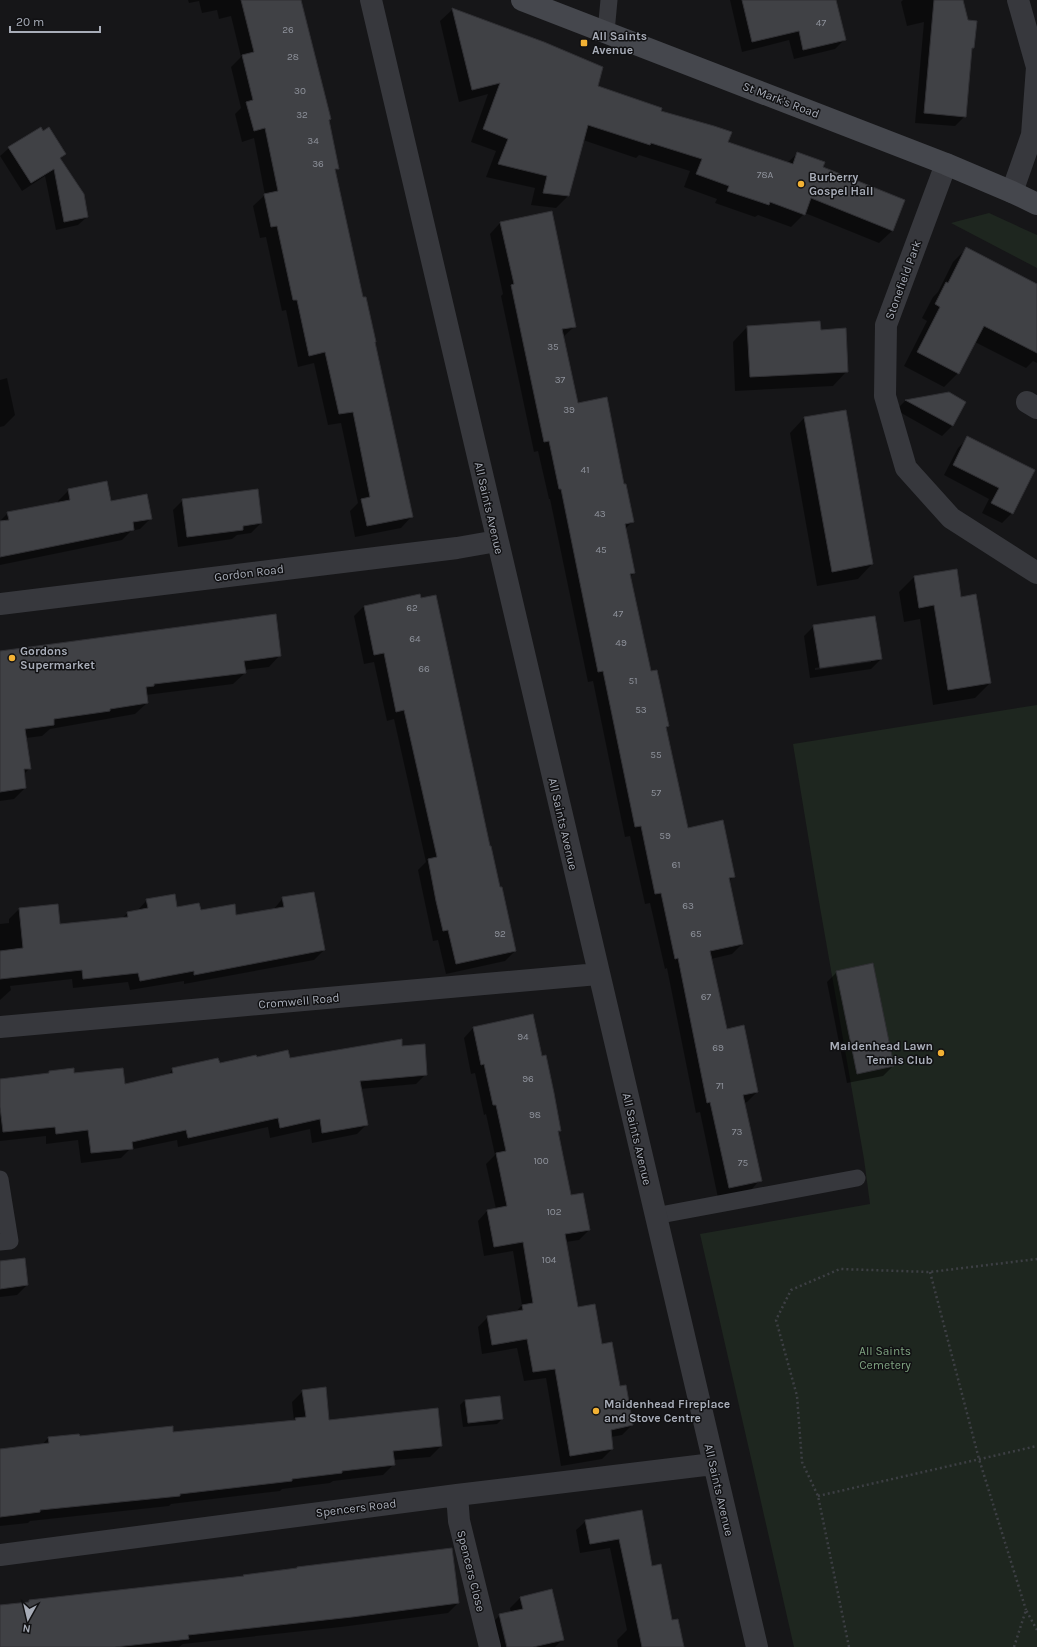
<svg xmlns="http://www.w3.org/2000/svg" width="1037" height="1647" font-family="Karla,sans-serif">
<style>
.green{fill:#1e261f}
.shadow{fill:#0007;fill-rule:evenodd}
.building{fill:#404145;stroke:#303034}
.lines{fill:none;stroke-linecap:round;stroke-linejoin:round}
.path{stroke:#3d3f44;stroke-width:2.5;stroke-dasharray:2 3;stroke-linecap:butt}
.lane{stroke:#37383d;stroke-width:17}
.street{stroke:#37383d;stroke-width:22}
.secondary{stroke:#45474d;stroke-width:22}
.poi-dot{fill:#f2b134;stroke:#111113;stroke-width:1.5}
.labels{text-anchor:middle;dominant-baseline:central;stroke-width:3;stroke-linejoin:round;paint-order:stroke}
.number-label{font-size:10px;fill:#8e929b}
.poi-label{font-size:12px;font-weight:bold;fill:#a8adb8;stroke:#111113;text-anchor:start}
.street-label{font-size:12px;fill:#a8adb8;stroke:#111113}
.park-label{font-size:12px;fill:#7fa381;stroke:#111113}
</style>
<rect width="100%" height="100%" fill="#161618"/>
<path class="green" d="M989 213 1037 235V268L951 223Z
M1037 705V1647H794L700 1234 870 1204 864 1159 817 890 793 744Z"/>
<path class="shadow" d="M188 0H297L328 120 338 168 335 171 412 516 401 528 355 537 350 511 358 503 341 423 328 425 314 363 298 367 286 310 282 311 266 237 260 238 253 206 265 195 254 138 242 142 235 114 241 108 231 67 241 57 231 16 219 19 217 10 202 13 199 1 189 3Z
M730 0H835L845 39 835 49 794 59 789 40 742 52Z
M903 0H962L971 49 965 116 955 126 915 123 924 22 907 26 901 2Z
M453 9 597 87 660 112 727 142 787 163 798 153 822 167 904 201 892 231 879 243 805 213 791 227 758 215 755 217 715 203 717 199 684 187 690 171 639 155 636 158 583 140 568 196 556 208 531 205 535 188 486 177 496 151 471 142 488 94 459 102 440 21Z
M43 132 65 154 60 159 87 217 78 225 56 230 45 176 22 191 0 156 9 148Z
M500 223 575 326 563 337 577 404 623 486 633 521 625 529 634 573 630 577 650 673 668 726 666 728 687 829 734 876 729 881 742 944 732 954 711 959 726 1030 757 1092 747 1102 744 1103 760 1180 750 1191 718 1198 700 1112 696 1113 667 968 665 969 650 903 645 904 630 836 625 837 593 681 588 682 550 499H549L538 451 534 452 501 296 503 294 490 234Z
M967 248 1037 292V363L1033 361 1026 368 975 342 958 373 944 387 904 366 927 321 922 318 933 297 938 292 953 262Z
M747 327 820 331 847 371 833 386 735 391 733 342Z
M7 378 15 415 4 426 0 427V380Z
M949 393 965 402 952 426 942 436 896 410 905 401Z
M804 418 872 564 858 579 817 586 790 433Z
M968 438 1033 471 1012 513 1002 523 982 513 989 499 944 475 958 448Z
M69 490 110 502 151 518 140 529 131 531 122 540 0 565V521L8 513 58 503V501Z
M183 500 261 523 251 533 237 535 232 539 178 547 173 510Z
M914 577 960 598 990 683 975 698 933 705 920 619 904 622 899 592Z
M364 606 489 847 515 951 505 961 446 974 438 940 433 941 418 870 426 862 394 719 387 721 374 662 364 664 354 616Z
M275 615 280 655 269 667 244 670 245 673 233 684 146 695 147 703 135 714 50 729 42 736 26 738 30 768 24 774 25 788 14 799 0 801V651Z
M814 626 881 659 871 669 810 678 804 636ZM871 660V662L815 670V668Z
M283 898 324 950 314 960 184 984V981L130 990 128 982 73 988 72 979 10 986 11 990 0 1000V924L9 923V919L19 909 59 926 122 918 128 913 137 911 147 900 176 908 236 916 273 910Z
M837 972 893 1066 883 1076 847 1083 827 982Z
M473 1028 542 1057 560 1130 557 1133 570 1196 589 1230 579 1240 566 1242 577 1308 601 1345 619 1387 632 1425 622 1435 611 1437 612 1449 602 1459 561 1466 546 1378 524 1381 517 1348 482 1354 478 1327 488 1317 515 1313 522 1305 513 1251 484 1256 478 1221 487 1211 496 1209 486 1164 495 1155 486 1114 484 1115 475 1073 471 1074 464 1038Z
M401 1047 426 1074 416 1084 360 1089 367 1124 357 1134 312 1143 310 1129 270 1138 268 1127 178 1147 177 1140 129 1150 121 1158 81 1163 78 1140 46 1144V1136L0 1141V1080L48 1074 50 1072 74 1074 124 1085 167 1076 173 1069 256 1058 289 1059Z
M0 1262 27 1285 17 1295 0 1297Z
M303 1391 329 1421 441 1446 430 1457 393 1460 394 1464 383 1475 333 1481 330 1483 282 1489 280 1491 171 1504 169 1506 30 1521 28 1523 0 1526V1450L42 1445 48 1438 173 1433 294 1421 292 1402Z
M465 1400 502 1419 497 1424 463 1427 460 1405Z
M641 1511 651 1567 683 1647H618L617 1640 627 1630 610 1548 580 1553 576 1530 586 1521Z
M244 1576 458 1603 448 1613 341 1627 183 1644 179 1647H0V1606L28 1603 30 1601 242 1577Z
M552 1590 563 1639 555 1647H508L502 1621H500L506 1647H495L490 1625 500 1615 511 1613 510 1608 520 1598Z"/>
<path class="building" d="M241 0H301L331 119 329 120 339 169H335L363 297H366L376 342H375L413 517 367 526 361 499 370 497 353 412 339 414 325 352 309 356 297 300H293L277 226 271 227 264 194 278 191 265 128 254 131 246 102 253 100 242 55 254 52Z
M742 0H836L846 40 803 50 799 31 752 42Z
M934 0H963L968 20 977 21 974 48H972L966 117 924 113Z
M452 8 544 42 603 67 598 86 662 108 661 111 714 126 732 132 728 142 793 164 797 152 825 162 823 167 905 200 893 231 811 198 805 215 770 202 769 205 727 191 729 186 696 174 702 159 651 143 650 145 588 125 569 196 543 193 547 176 498 164 508 139 483 129 500 83 472 90Z
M41 127 43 131 49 127 66 154 60 158 84 194 88 217 64 222 54 169 31 183 8 147Z
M552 211 576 327 562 329 578 403 607 397 624 484H626L634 522 625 524 635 573 630 574 651 671 657 670 669 726 666 727 688 828 723 820 735 877 729 878 743 944 710 951 727 1029 744 1025 758 1092 743 1095 762 1181 729 1188 710 1102 707 1103 678 958 675 959 661 893 655 894 641 826 635 827 603 671 598 672 561 489H559L549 441 544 442 511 285 514 284 500 222Z
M966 247 1037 284V353L984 326 959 374 917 352 940 307 935 304 946 282 948 283Z
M820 321 821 330 846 328 848 372 750 377 747 326Z
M949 392 966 402 953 426 905 400Z
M846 410 873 564 832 572 804 417Z
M967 436 1035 470 1013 514 991 503 999 488 953 465Z
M107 481 111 501 147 494 152 519 133 522 134 530 0 557V521L9 520 7 512 70 500 68 489Z
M258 489 262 523 243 526V530L187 537 182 499Z
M957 569 961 597 976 594 991 683 948 690 934 605 919 608 914 576Z
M420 594 421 598 436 595 490 846H491L500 887H502L516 951 456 964 448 930 443 931 436 901 428 859 437 857 404 710 396 712 384 653 374 655 364 606Z
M276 614 281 656 244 661 246 673 154 684V686L146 687 148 703 110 709V711L54 719V725L25 729 31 769H24L26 788 0 792V651Z
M875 616 882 659 820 668 813 625Z
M314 892 325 950 194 975V971L140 981 138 973 83 979 82 970 0 979V951L23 948 19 908 58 904 60 924 128 917 127 912 148 908 146 899 175 894 177 907 199 903 201 910 235 904 236 915 284 907 282 897Z
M873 963 894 1066 857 1074 836 971Z
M533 1014 542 1056 546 1055 554 1093 561 1131H558L571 1195 583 1193 590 1230 565 1234 578 1307 595 1304 602 1344 612 1342 620 1386 626 1385 633 1425 611 1430 613 1449 570 1456 555 1369 533 1372 527 1339 492 1345 487 1316 523 1310 522 1305 533 1303 523 1242 494 1247 487 1210 507 1206 496 1153 506 1151 496 1105H493L484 1064 481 1065 473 1027Z
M402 1039V1046L425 1044 427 1075 360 1081 368 1125 322 1133 320 1119 280 1128 278 1118 188 1138 186 1130 132 1142 133 1149 91 1153 88 1130 56 1134 55 1127 3 1132 0 1107V1079L49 1073V1071L74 1068V1073L123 1068 125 1084 173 1073 172 1068 218 1058 220 1063 256 1055 257 1057 288 1050 290 1058Z
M25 1258 28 1285 0 1289V1261Z
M326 1387 329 1420 438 1408 442 1446 393 1451 395 1465 342 1471V1473L292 1479V1481L180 1494V1496L40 1510V1512L0 1517V1449L49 1443 48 1437 79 1434 80 1436 173 1426V1432L296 1420 295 1418 306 1417 302 1390Z
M500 1396 503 1419 468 1423 465 1400Z
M642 1510 652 1566 661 1564 672 1620 678 1619 684 1647H642L619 1539 590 1544 585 1520Z
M452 1548 459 1603 352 1617 188 1635 189 1639 115 1647H0V1605L29 1602V1600L244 1576 243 1575 297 1568V1567Z
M552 1589 564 1640 533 1647H507L499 1614 523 1609 520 1597Z"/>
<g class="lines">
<path class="path" d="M930 1272 979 1459 1026 1610
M818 1496 1037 1446
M849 1647 818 1496 802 1462 797 1396 776 1320 791 1290 840 1269 930 1272 1037 1259
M1014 1647 1026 1610 1037 1630"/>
<path class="lane" d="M606 32 609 0
M0 1179 10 1241 0 1242
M655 1216 857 1178"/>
<path class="street" d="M371 0 757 1647
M946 164 886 325 885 396 906 468 951 518 1037 573
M1012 192 1032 135 1037 67 1018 0
M1027 402 1037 408
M0 604 457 548 497 541
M0 1027 598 974
M457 1495 459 1521 490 1647
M0 1555 457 1495 713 1464"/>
<path class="secondary" d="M522 0 946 164 1012 192 1037 204"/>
</g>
<g class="poi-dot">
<rect x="580" y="39" width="8" height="8" rx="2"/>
<circle cx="801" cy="184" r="4"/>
<circle cx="12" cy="658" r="4"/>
<circle cx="941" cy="1053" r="4"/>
<circle cx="596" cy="1411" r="4"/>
</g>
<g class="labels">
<g class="number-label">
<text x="821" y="23">47</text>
<text x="288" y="30">26</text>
<text x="293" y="57">28</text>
<text x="300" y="91">30</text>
<text x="302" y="115">32</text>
<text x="313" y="141">34</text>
<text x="318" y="164">36</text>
<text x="765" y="175">78A</text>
<text x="553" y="347">35</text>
<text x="560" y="380">37</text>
<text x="569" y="410">39</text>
<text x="585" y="470">41</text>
<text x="600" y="514">43</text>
<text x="601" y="550">45</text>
<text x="412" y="608">62</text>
<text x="618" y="614">47</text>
<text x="415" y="639">64</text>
<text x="621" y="643">49</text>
<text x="424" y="669">66</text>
<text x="633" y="681">51</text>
<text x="641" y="710">53</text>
<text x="656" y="755">55</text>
<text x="656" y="793">57</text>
<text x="665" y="836">59</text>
<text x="676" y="865">61</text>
<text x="688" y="906">63</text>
<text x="500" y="934">92</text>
<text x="696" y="934">65</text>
<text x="706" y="997">67</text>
<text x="523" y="1037">94</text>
<text x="718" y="1048">69</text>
<text x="528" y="1079">96</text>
<text x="720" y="1086">71</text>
<text x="535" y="1115">98</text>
<text x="737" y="1132">73</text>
<text x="541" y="1161">100</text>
<text x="743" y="1163">75</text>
<text x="554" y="1212">102</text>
<text x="549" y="1260">104</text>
</g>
<g class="poi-label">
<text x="592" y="36">All Saints<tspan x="592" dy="14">Avenue</tspan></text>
<text x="809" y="177">Burberry<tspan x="809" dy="14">Gospel Hall</tspan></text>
<text x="20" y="651">Gordons<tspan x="20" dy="14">Supermarket</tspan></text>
<text x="933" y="1046" text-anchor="end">Maidenhead Lawn<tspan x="933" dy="14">Tennis Club</tspan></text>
<text x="604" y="1404">Maidenhead Fireplace<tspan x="604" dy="14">and Stove Centre</tspan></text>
</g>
<g class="street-label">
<text transform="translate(781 100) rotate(21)">St Mark's Road</text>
<text transform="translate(903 280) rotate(-70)">Stonefield Park</text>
<text transform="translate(489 508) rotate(77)">All Saints Avenue</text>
<text transform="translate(249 573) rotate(-7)">Gordon Road</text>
<text transform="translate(563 824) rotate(77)">All Saints Avenue</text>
<text transform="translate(299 1001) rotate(-5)">Cromwell Road</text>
<text transform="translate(637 1139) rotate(77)">All Saints Avenue</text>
<text transform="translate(719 1490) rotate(77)">All Saints Avenue</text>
<text transform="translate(356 1508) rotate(-7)">Spencers Road</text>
<text transform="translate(471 1571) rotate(76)">Spencers Close</text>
</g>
<g class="park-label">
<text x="885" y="1351">All Saints<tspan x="885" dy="14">Cemetery</tspan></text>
</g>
</g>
<g transform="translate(28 1619) rotate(188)" stroke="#111113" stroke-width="3" paint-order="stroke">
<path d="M0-3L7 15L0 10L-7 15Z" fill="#a8adb8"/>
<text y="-6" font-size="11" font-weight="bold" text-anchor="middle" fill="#a8adb8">N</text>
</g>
<path d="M10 26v6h90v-6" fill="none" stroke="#a8adb8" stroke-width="2"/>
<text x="16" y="26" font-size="12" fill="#a8adb8" stroke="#111113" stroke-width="3" paint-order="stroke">20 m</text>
</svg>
